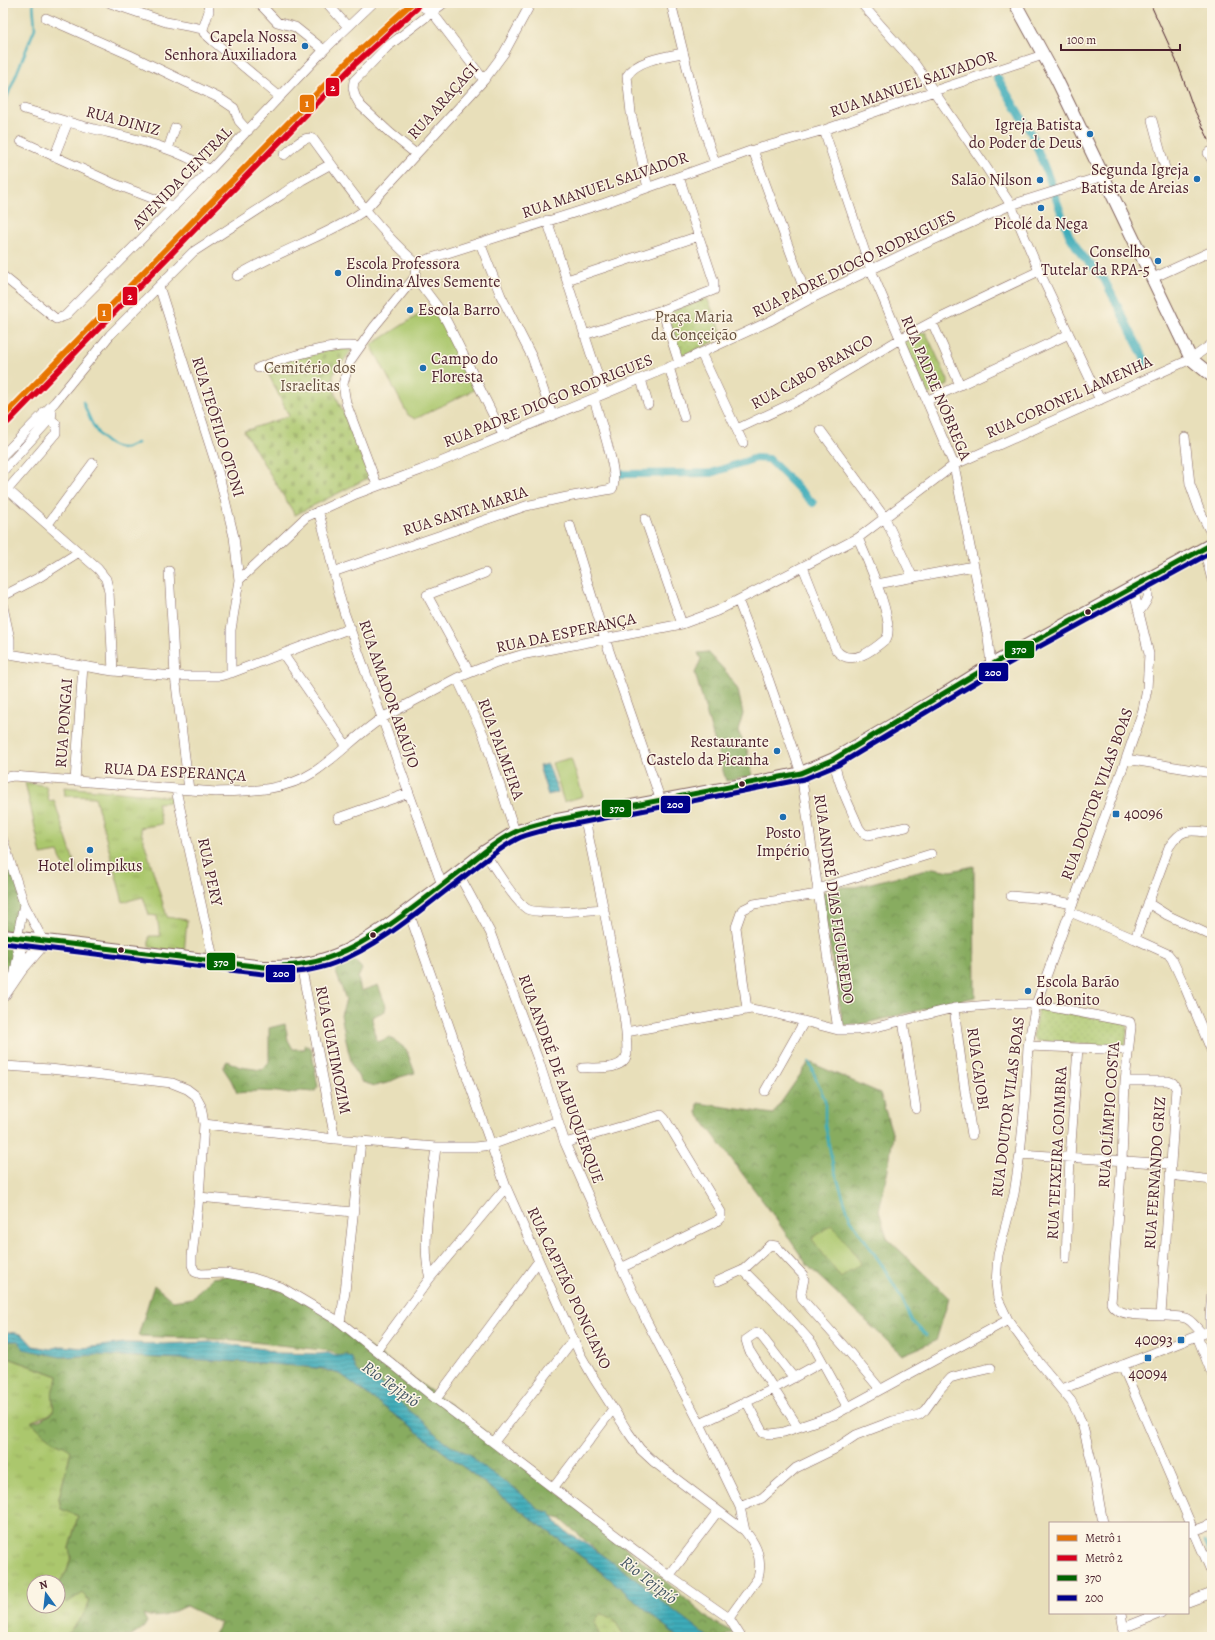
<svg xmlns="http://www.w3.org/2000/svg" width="1215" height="1640" font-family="Alegreya,serif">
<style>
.grass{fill:url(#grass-tufts);stroke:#7a734c}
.forest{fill:url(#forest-crowns);stroke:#696646}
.wetland{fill:url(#wetland-marsh);stroke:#7a734c}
.cemetery{fill:url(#cemetery-stones);stroke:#7a734c}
.park{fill:url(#park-dots);stroke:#7a734c}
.pitch{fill:#abc76d;stroke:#7a734c}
.water{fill:url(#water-rules);stroke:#436672}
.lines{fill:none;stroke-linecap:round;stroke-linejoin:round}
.stream{stroke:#3cacb9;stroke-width:2.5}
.canal{stroke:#3cacb9;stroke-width:8}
.minor-casing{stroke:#81625d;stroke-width:10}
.major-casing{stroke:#81625d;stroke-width:14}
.highway-casing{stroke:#81625d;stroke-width:14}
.minor{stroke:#fff;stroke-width:9}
.major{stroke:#fff;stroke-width:12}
.highway{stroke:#fff;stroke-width:13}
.tram{stroke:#4a1f2b;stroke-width:1}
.bus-1-casing{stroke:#fcf5e5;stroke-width:8}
.bus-2-casing{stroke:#fcf5e5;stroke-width:8}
.bus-1{stroke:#006400;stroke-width:5}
.bus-2{stroke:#00008b;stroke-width:5}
.metro-1-casing{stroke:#fcf5e5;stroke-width:9}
.metro-2-casing{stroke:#fcf5e5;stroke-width:9}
.metro-1{stroke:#e77405;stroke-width:6}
.metro-2{stroke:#d9001c;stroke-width:6}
.poi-dot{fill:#1f6fb2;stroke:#fcf5e5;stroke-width:1.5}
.bus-dot{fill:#4a1f2b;stroke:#fcf5e5;stroke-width:1.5}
.labels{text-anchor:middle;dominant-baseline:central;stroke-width:3;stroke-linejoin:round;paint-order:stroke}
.poi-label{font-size:16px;fill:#4a1f2b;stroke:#fcf5e5;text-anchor:end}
.street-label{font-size:16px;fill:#4a1f2b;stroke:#fcf5e5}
.park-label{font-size:16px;fill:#67513f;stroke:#fcf5e5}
.water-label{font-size:17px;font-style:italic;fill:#445764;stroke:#fcf5e5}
.line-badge{stroke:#fcf5e5;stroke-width:1.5}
.badge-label{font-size:11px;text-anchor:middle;font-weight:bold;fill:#fff}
</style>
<defs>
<pattern id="grass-tufts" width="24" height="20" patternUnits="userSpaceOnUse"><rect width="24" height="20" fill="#abc76d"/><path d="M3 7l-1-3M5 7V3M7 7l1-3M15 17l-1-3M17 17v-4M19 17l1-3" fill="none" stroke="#95aa5f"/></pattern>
<pattern id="forest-crowns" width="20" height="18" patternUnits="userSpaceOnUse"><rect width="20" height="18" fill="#88ac60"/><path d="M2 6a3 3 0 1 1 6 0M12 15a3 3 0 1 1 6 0" fill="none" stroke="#718b4f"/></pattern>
<pattern id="wetland-marsh" width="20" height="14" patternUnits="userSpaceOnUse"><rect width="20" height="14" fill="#abc76d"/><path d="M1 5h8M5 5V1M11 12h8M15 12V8" fill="none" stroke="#95aa5f"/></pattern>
<pattern id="cemetery-stones" width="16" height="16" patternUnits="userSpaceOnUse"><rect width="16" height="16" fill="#abc76d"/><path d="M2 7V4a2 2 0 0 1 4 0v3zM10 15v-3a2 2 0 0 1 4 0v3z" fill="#95aa5f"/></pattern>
<pattern id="park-dots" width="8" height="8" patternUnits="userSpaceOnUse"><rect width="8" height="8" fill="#abc76d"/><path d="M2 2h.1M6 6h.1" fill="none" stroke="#95aa5f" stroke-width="1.8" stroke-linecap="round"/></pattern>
<pattern id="water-rules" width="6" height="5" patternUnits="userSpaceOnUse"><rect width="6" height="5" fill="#3cacb9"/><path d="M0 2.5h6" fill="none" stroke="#348b97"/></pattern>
</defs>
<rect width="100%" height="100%" fill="#fcf5e5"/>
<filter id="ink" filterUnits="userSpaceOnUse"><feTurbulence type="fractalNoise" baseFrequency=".025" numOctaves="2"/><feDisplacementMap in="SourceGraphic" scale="8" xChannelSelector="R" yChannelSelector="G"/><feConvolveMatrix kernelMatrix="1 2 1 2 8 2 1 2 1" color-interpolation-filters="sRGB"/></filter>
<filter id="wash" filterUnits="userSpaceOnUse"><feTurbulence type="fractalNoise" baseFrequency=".012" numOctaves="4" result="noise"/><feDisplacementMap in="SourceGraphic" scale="16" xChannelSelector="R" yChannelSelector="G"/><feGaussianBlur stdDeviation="0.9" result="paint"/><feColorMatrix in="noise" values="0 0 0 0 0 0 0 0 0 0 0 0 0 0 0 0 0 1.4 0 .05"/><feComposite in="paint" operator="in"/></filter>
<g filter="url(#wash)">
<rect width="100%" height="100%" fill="#e8dfba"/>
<path class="grass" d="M25 782 46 786 49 801 54 800 77 871 67 874 58 852 41 855Z
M64 787 174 797 173 802 157 803 162 824 140 828 167 917 187 920 184 954 149 947V936H160L157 916 149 915 143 897 123 902 95 797 65 796Z
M3 1356 58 1376C58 1383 54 1385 53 1391 51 1398 55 1406 53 1413L32 1421 56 1443 66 1446 71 1451 59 1498 61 1509 78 1516 69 1548 71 1558 67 1571 59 1583 58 1590V1582H34V1606H58V1591L60 1596 83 1592 89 1601 83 1616 65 1637H3Z"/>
<path class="forest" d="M708 652 727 673 738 690 743 714 738 731 747 750 753 776 726 781 695 673 701 659 698 653Z
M3 845 17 882 22 915 13 933 3 931Z
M974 866 975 997 858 1025H843L821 893 840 887H855L923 870 933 868 951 871Z
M3 939H8L16 948 14 972 3 988Z
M351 955 362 969 358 978 361 991 378 985 386 1006 385 1011 372 1017 374 1032 378 1042 390 1037 406 1049 415 1073 400 1077 387 1083 375 1086 362 1082 353 1069 348 1049 341 1015 346 1000 336 972 337 961Z
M285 1024 288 1040 293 1049H305L304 1044 311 1048 318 1087 314 1092 301 1091 289 1094 278 1092 259 1091 237 1093 231 1080 223 1068 227 1061 240 1067 262 1070 269 1062V1028Z
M809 1062 880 1093 893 1136 889 1164 879 1211 887 1238 949 1298 936 1341 902 1355 808 1266 771 1212 697 1113 698 1103 773 1114Z
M235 1275 297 1296 463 1414 648 1566 711 1621 733 1632 724 1637H701L660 1607 561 1519 540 1514 426 1431 331 1351 235 1340 138 1336 154 1285 173 1301 192 1298 211 1278Z
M3 1338 8 1341H19L22 1348 66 1357 96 1355 249 1362 308 1367 324 1369 342 1375 603 1573 678 1637H625L621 1630 599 1634 602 1637H212L221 1623 186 1606C169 1613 161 1621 143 1614L147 1622 144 1627 131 1637H65L83 1616 89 1601 82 1593 67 1603 58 1591 59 1583 67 1571 71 1558 69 1548 78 1516 61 1509 59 1498 71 1451C66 1446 62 1446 57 1443 47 1438 39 1429 31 1422L40 1420 53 1413C55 1405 51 1396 53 1389 55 1384 58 1382 58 1376L3 1356Z"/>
<path class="wetland" d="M601 1613 614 1620 625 1637H602L599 1634 594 1622Z"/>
<path class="cemetery" d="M353 348 333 375 335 393 370 477 295 515 244 431 289 416 265 367 322 350Z"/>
<path class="park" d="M707 298 724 337 684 355H681L667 313Z
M921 332 926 333 948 380V385L929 394H927L902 341Z
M1038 1009 1128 1023 1125 1047 1037 1041 1033 1037Z"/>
<path class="pitch" d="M434 305 474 390 415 419 408 415 371 345Z
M571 758 583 796 564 802 552 763Z
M832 1224 861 1263 841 1278 812 1239Z"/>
<path class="water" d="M548 764 558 792 548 795 539 766Z
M3 1332 16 1333 23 1335 33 1346 50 1349 62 1346 83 1348 125 1343 164 1344 212 1342 263 1349 276 1353 318 1354 328 1353 335 1356 346 1355 352 1358 356 1369 360 1373 384 1386 407 1409 418 1417 440 1438 454 1447 471 1455 475 1461 518 1491 540 1510 549 1512 559 1526 570 1535 582 1541 643 1584C650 1589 653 1595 660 1600L708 1637H678L603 1573 342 1375 324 1369 308 1367 249 1362 96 1355 61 1357 23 1349 19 1341H8L3 1338Z"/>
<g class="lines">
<path class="stream" d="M3 107 35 28 33 3
M83 402C90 421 101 450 126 448 129 447 134 444 137 443
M809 1062 825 1100V1125L833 1166 850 1218 884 1268 902 1299 912 1321 926 1335
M1205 1541 1212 1558"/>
<path class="canal" d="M997 77 1031 133 1052 186
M1054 193 1069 235 1081 254 1104 279 1147 364
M621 474 711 473 756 458 769 459 813 503"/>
</g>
</g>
<g filter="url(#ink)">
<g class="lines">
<defs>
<path id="minor" d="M110 3 166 22 203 29 204 33 213 41 280 97
M259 3 277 22 295 27 324 50
M327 3 348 27
M671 3 697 108 715 163
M861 3 915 64 982 161 1011 205 1039 271 1100 400
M418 4 432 12 484 80
M46 18 130 55 219 98 234 108 239 121 248 131
M203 29 209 11 208 3
M24 109C49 116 73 124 98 130 139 140 174 147 210 170
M1152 120 1165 168
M824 130 871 270 954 465 988 638 991 665
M21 141 115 184 160 201 174 207
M168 149 175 128
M753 150 808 300
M1212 151 1208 153 1212 160
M416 154 390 133 360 105 355 96 353 88 354 81 387 47 444 3
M284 155C291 150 304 134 313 139 346 184 374 226 416 263
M54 157 68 122
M648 188 631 113 627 76C636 60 667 56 683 53
M547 220 604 394
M480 243 501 296 532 357 552 415
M416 263 605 203 753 150 824 130 934 91 1043 55
M3 276 56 319 65 316 210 170 324 50 373 3
M237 276C278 251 325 237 365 210L484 80 504 53 531 3
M415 277 440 310 447 322 503 435
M1153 278 1212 251
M567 280 699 236
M159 286 218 471 234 537 239 580
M662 310 679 363
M932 322 960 385
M584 335 662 310 714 290V282L679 177
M701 353 743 443
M669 367 684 417
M258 368C284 358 333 342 359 347
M641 379 648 404
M926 401 1069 334
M737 429 799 400 900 339 932 322 1039 271
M821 431 885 518 913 578
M1185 437 1190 484 1199 509 1212 535
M3 455 55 402 110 335 193 252 281 195 302 180 331 164
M3 471 51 418 52 413
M377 485 346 403 343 384 350 361 374 327 415 277 416 263
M8 490 98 569 106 579 109 592 113 671
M3 495 56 433V424L44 412
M318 511C329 544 334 579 344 612L442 885
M645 519 682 624
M48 524 93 463
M570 525 605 639 661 801
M1204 549 1212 580
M803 567 836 650C851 668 873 650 886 639 897 624 865 555 858 538
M169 571 175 676 189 790
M333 572 526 506 567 497 612 489C621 479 598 414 594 399
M877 584 974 566
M3 596 38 578 79 552
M738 600 768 678 801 773 838 1030
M3 607 10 639V654
M1139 612C1149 599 1150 597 1146 581
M3 653 113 671 175 676H220L231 673 351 628
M283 654 346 745
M469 672 427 595 485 573
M231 673V630L239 580 306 517 356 494 421 470 679 363 770 321 808 300 918 247 1011 205 1103 176
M457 678 484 736 515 832
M834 759C837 783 850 806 859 828L863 833 868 835 906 827
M1126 759 1212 773
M3 778 13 776 216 792C250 791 285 791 314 772 338 756 358 734 382 718L457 678 494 663 521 655 682 624 717 611 858 538 954 465 1191 359 1212 344
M75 781 83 666
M176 790 214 962
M338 818 409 793
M3 840 24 904 44 942
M484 852C493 865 515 902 527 909 537 915 590 910 604 909
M458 873 490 932 539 1062 565 1143 588 1195 643 1314 700 1424 740 1507 745 1531
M817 889 931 854
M1011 896 1046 899 1073 904
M1148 903 1167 915 1212 936
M408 910 506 1187 580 1354 593 1377 628 1432 640 1449 654 1462 745 1531C756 1544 763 1560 758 1578L729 1618
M1070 912 1135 939 1168 954 1172 959 1184 985 1212 1052
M17 938 24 904
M1135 939 1169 847C1182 827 1190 830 1212 833
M301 965 335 1139
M954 1008 965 1091 972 1135
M747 1009 736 927 742 910 754 904 818 894
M903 1020 916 1109
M626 1032 751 1009 773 1013 838 1030H856L872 1028 954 1008 1001 1004H1036L1130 1022 1131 1027 1125 1081 1122 1160 1111 1303C1119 1322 1167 1312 1185 1318 1191 1319 1198 1330 1203 1334
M1028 1046 1128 1050
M5 1066 50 1069 172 1083 187 1089 195 1095 201 1106 204 1124 199 1197 192 1256V1265L195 1272 201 1274 225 1273 253 1278 281 1287 340 1322 436 1399 669 1576 729 1618 741 1637
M582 1068C596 1067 623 1072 627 1054 627 1021 619 989 613 957 604 909 594 862 584 815
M1125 1081H1168L1173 1083 1176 1088 1161 1315
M765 1091 804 1022
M204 1124 335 1139 436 1147H475L491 1145 558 1121
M565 1143 661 1115 665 1119 721 1212V1217L717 1221 621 1268
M1020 1154 1171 1164
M1170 1175 1212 1180
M199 1197 353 1212
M1066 1259 1070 1157 1078 1048
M743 1270 777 1304 812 1343 848 1408
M430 1278C420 1244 432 1184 436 1147
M718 1281 743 1270 770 1245 776 1246 803 1275 804 1279 801 1293 802 1299 850 1353 880 1389
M340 1322 345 1292 361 1141
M1210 1331V1318L1212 1290
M1197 1336 1212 1374
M376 1351 430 1278 506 1187
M1122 1365 1212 1573
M794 1378 759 1333H756L746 1340 749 1350 798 1427
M1062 1389 1212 1330
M436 1399 538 1262
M746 1401 763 1433 771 1434 784 1432 834 1415 1008 1320
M700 1424 773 1389 822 1362
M494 1442 573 1340
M554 1487 613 1409
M740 1507 762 1498 796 1468 835 1449 856 1435 893 1421 919 1415 925 1410 940 1389 950 1378 964 1374 991 1368
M1103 1523 1093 1467 1083 1427 1078 1414 1071 1401 1040 1364 1008 1320 998 1299 996 1283 998 1255 1014 1194 1020 1154 1025 1103 1028 1046 1036 1004 1126 759 1143 710 1147 689 1149 654 1133 588
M1188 1533 1212 1524
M669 1576 718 1511
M1188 1602 1212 1593
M1121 1613 1125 1637
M1123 1628 1161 1613"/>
<path id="major" d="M1015 3 1056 78 1072 111 1191 359 1212 376
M3 936 264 967C335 969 370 939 424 898 444 883 465 868 484 852L515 832 547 822 773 779 801 773 834 759 938 698 991 665 1212 544"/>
<path id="highway" d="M17 972 20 955 17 938
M3 995 20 970 44 942"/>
</defs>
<use href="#minor" class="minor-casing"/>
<use href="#major" class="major-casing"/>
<use href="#highway" class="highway-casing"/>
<use href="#minor" class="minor"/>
<use href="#major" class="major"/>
<use href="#highway" class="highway"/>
<path class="tram" d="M1150 3 1179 67 1193 107 1212 146"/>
<defs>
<path id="bus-1" d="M3 936 264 967C287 966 311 965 333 956 378 939 425 898 463 869 479 856 496 841 515 832 525 827 537 825 547 822L801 773 834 759 991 665 1212 544"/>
<path id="bus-2" d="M3 943 263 974C287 974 312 972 335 963 382 945 425 906 465 876 482 863 498 849 517 839 526 834 539 832 549 829L804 779 838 765 995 671 1212 552"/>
</defs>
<use href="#bus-1" class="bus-1-casing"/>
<use href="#bus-2" class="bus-2-casing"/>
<use href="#bus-1" class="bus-1"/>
<use href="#bus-2" class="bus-2"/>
<defs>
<path id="metro-1" d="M3 417 351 58 412 3"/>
<path id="metro-2" d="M8 422 356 63 417 8"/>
</defs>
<use href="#metro-1" class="metro-1-casing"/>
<use href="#metro-2" class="metro-2-casing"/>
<use href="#metro-1" class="metro-1"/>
<use href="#metro-2" class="metro-2"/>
</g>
</g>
<g class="poi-dot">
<circle cx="305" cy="46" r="4"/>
<circle cx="1090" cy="134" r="4"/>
<circle cx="1197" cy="179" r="4"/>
<circle cx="1040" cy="180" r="4"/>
<circle cx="1041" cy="208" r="4"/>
<circle cx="1158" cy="261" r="4"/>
<circle cx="338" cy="273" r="4"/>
<circle cx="410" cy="310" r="4"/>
<circle cx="423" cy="368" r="4"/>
<circle cx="777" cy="751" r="4"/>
<rect x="1112" y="810" width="8" height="8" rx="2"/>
<circle cx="783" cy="817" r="4"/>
<circle cx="90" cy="850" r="4"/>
<circle cx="1028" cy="991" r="4"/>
<rect x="1177" y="1336" width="8" height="8" rx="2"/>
<rect x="1144" y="1354" width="8" height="8" rx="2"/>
</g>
<g class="bus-dot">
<circle cx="1088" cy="612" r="3.5"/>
<circle cx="742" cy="784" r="3.5"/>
<circle cx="373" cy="935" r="3.5"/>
<circle cx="121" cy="950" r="3.5"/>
</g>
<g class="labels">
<g class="poi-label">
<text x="297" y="37">Capela Nossa<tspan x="297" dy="18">Senhora Auxiliadora</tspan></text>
<text x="1082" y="125">Igreja Batista<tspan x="1082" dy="18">do Poder de Deus</tspan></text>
<text x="1189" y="170">Segunda Igreja<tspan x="1189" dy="18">Batista de Areias</tspan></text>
<text x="1032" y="180">Salão Nilson</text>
<text x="1041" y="224" text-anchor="middle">Picolé da Nega</text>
<text x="1150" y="252">Conselho<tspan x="1150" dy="18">Tutelar da RPA-5</tspan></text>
<text x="346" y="264" text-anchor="start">Escola Professora<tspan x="346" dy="18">Olindina Alves Semente</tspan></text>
<text x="418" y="310" text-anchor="start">Escola Barro</text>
<text x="431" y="359" text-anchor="start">Campo do<tspan x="431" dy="18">Floresta</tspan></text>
<text x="769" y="742">Restaurante<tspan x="769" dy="18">Castelo da Picanha</tspan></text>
<text x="1124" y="814" text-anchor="start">40096</text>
<text x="783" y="833" text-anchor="middle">Posto<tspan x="783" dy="18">Império</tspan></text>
<text x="90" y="866" text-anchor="middle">Hotel olimpikus</text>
<text x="1036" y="982" text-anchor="start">Escola Barão<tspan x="1036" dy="18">do Bonito</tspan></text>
<text x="1173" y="1340">40093</text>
<text x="1148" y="1374" text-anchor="middle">40094</text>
</g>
<g class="street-label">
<text transform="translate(913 84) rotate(-19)">RUA MANUEL SALVADOR</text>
<text transform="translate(443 101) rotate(-48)">RUA ARAÇAGI</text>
<text transform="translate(123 121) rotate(15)">RUA DINIZ</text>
<text transform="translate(182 178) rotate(-46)">AVENIDA CENTRAL</text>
<text transform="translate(605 185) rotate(-19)">RUA MANUEL SALVADOR</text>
<text transform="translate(854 264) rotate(-26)">RUA PADRE DIOGO RODRIGUES</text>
<text transform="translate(812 372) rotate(-29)">RUA CABO BRANCO</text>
<text transform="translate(936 388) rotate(67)">RUA PADRE NÓBREGA</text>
<text transform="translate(1069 397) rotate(-24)">RUA CORONEL LAMENHA</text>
<text transform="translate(548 401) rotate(-22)">RUA PADRE DIOGO RODRIGUES</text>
<text transform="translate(218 427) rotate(73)">RUA TEÓFILO OTONI</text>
<text transform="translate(465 511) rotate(-18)">RUA SANTA MARIA</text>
<text transform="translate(566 633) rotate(-12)">RUA DA ESPERANÇA</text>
<text transform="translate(389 694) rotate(71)">RUA AMADOR ARAÚJO</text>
<text transform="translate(64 723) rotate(-86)">RUA PONGAI</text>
<text transform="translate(501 749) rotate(70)">RUA PALMEIRA</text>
<text transform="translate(175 772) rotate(3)">RUA DA ESPERANÇA</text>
<text transform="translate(1097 794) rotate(-70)">RUA DOUTOR VILAS BOAS</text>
<text transform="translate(210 872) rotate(78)">RUA PERY</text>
<text transform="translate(834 899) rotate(82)">RUA ANDRÉ DIAS FIGUEREDO</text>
<text transform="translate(333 1050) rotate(79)">RUA GUATIMOZIM</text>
<text transform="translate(978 1069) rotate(82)">RUA CAJOBI</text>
<text transform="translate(561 1079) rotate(70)">RUA ANDRÉ DE ALBUQUERQUE</text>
<text transform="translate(1008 1107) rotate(-83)">RUA DOUTOR VILAS BOAS</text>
<text transform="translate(1109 1115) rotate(-86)">RUA OLÍMPIO COSTA</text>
<text transform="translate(1057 1153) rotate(-87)">RUA TEIXEIRA COIMBRA</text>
<text transform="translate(1155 1173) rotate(-86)">RUA FERNANDO GRIZ</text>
<text transform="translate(569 1288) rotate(65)">RUA CAPITÃO PONCIANO</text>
</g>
<g class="park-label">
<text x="694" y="317">Praça Maria<tspan x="694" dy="18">da Conçeição</tspan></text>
<text x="310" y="368">Cemitério dos<tspan x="310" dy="18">Israelitas</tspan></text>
</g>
<g class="water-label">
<text transform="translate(391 1384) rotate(36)">Rio Tejipió</text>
<text transform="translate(649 1580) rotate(38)">Rio Tejipió</text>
</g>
</g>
<g class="line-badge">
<rect x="325" y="77" width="15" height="20" rx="4" fill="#d9001c"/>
<rect x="299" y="94" width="16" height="19" rx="4" fill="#e77405"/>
<rect x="122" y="286" width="16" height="20" rx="4" fill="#d9001c"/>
<rect x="97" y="303" width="15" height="19" rx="4" fill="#e77405"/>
<rect x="1004" y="640" width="31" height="19" rx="4" fill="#006400"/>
<rect x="978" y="662" width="31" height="20" rx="4" fill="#00008b"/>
<rect x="660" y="795" width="31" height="19" rx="4" fill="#00008b"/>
<rect x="601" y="799" width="31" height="19" rx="4" fill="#006400"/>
<rect x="206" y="952" width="30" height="19" rx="4" fill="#006400"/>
<rect x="265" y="964" width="31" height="19" rx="4" fill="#00008b"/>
</g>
<g class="badge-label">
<text x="333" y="91">2</text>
<text x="307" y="107">1</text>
<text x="130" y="300">2</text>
<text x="104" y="316">1</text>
<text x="1019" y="653">370</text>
<text x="993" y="676">200</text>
<text x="675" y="808">200</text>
<text x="617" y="812">370</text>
<text x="221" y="966">370</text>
<text x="281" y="977">200</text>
</g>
<rect width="1215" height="1640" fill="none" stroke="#fcf5e5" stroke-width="16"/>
<rect x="1049" y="1522" width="140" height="92" fill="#fcf5e5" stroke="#b59f9b"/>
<rect x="1057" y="1535" width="20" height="6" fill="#e77405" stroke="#b59f9b"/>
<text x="1085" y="1542" font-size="12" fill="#4a1f2b">Metrô 1</text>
<rect x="1057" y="1555" width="20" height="6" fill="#d9001c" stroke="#b59f9b"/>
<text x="1085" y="1562" font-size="12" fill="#4a1f2b">Metrô 2</text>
<rect x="1057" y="1575" width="20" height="6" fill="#006400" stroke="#b59f9b"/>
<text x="1085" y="1582" font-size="12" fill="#4a1f2b">370</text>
<rect x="1057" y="1595" width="20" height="6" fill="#00008b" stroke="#b59f9b"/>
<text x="1085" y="1602" font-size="12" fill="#4a1f2b">200</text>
<g transform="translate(46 1594) rotate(345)"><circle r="19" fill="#fcf5e5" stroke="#b59f9b"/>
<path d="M0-3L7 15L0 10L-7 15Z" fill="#1f6fb2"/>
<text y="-6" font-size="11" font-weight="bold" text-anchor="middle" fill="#4a1f2b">N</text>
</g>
<path d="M1061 44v6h119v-6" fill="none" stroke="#4a1f2b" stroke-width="2"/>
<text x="1067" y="44" font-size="12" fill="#4a1f2b" stroke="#fcf5e5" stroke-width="3" paint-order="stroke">100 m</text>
</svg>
